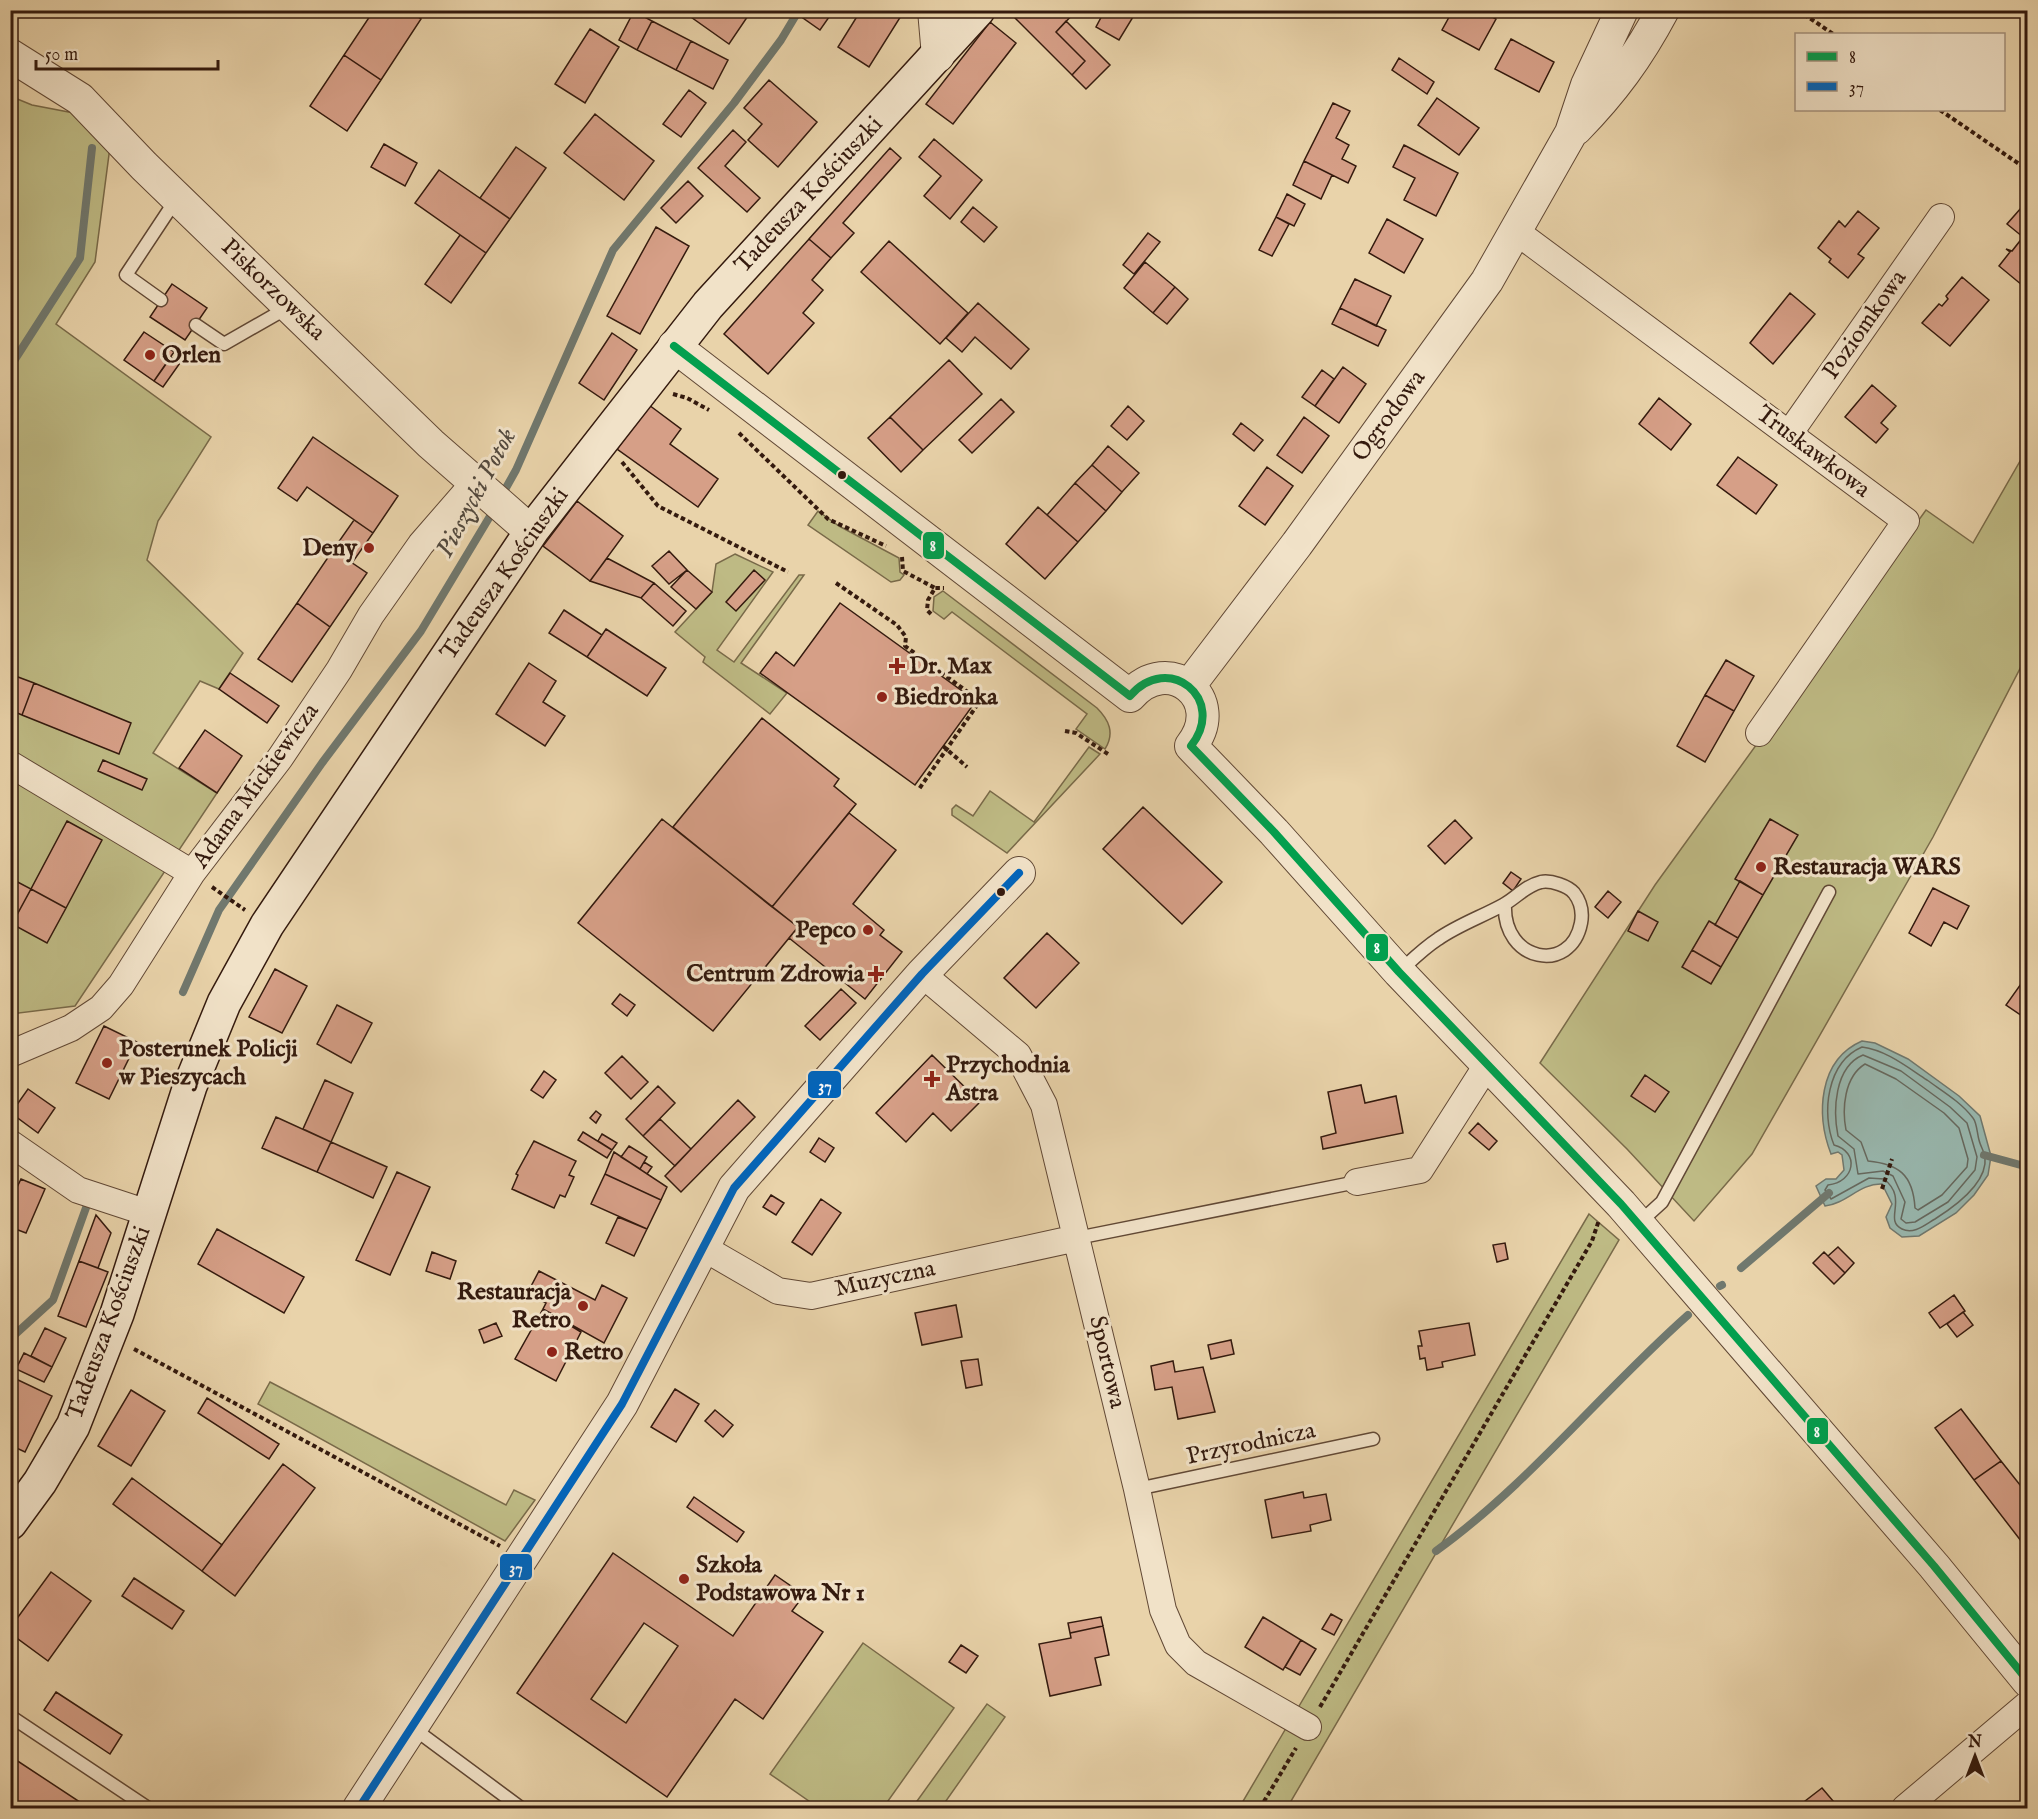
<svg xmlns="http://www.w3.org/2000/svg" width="2038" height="1819" font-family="'IM FELL English',serif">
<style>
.green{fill:#beba84;stroke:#796a49;stroke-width:1.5}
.water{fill:#98b7ae;stroke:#70786e;stroke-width:1.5}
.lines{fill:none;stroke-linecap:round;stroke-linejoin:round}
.shore{stroke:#66685e;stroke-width:1.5}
.stream{stroke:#70786e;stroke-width:8}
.building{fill:#d69f87;stroke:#341a0e;stroke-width:1.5;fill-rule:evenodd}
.service-casing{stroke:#614835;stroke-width:15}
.minor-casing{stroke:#614835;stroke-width:28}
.tertiary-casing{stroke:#614835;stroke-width:34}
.secondary-casing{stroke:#341a0e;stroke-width:36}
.path{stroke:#341a0e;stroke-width:4;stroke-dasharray:4.5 3;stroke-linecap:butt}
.service{stroke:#f1e2c8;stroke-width:12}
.minor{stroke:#f1e2c8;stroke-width:26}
.tertiary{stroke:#f1e2c8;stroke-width:32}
.secondary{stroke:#f1e2c8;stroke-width:33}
.bus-1-casing{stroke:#f1e2c8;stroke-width:12}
.bus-2-casing{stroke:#f1e2c8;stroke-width:12}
.bus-1{stroke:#039f4e;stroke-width:8}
.bus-2{stroke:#0065bd;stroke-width:8}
.poi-dot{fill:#8f2418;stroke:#f1e2c8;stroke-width:2}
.bus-dot{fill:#341a0e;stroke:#f1e2c8;stroke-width:2}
.labels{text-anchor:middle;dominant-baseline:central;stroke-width:6;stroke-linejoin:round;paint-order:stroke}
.street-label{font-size:24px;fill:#341a0e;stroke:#f1e2c8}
.poi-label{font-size:24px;font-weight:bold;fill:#341a0e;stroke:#f1e2c8;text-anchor:start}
.water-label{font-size:26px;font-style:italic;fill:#52493e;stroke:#f1e2c8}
.line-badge{stroke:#f1e2c8;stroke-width:2}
.badge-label{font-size:16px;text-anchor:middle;font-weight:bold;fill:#fff}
</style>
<rect width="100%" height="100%" fill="#e9d3aa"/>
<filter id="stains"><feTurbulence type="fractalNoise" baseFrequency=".00333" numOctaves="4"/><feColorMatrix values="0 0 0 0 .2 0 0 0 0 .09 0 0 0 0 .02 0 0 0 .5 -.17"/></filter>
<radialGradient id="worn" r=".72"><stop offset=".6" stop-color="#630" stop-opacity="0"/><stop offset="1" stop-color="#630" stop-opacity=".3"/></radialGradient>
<path class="green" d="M10 96 32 105 79 114 111 139 95 262 56 324 211 437 158 521 147 560 243 653 219 689 200 681 153 753 217 793 75 1006 11 1014Z
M2027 449V655L1933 837 1752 1154 1694 1221 1627 1149 1540 1063 1655 885 1926 510 1973 543Z
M818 511 839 526 899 558 900 572 904 575 900 580 891 582 808 525Z
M735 554 773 572 717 650 734 662 799 575H804L741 663 787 693 770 714 703 662 705 657 675 632 712 592 716 564Z
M943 591 1097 708C1109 720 1115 733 1105 749L1076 729 1087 714 952 612 944 619 933 611 934 597Z
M1089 747 1100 754 1007 853 952 815V809L956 805 973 816 990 791 1034 822Z
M1589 1214 1619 1240 1287 1808H1239Z
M270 1382 506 1505 514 1490 535 1500 505 1541 258 1404Z
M863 1643 954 1708 883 1808H819L770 1774Z
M987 1704 1005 1717 941 1808H912Z"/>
<path class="water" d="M1862 1041 1875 1043 1908 1059 1959 1096 1980 1116 1991 1156 1988 1175 1974 1195 1956 1213 1919 1236 1902 1237 1890 1228 1886 1217 1892 1204 1882 1184C1860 1183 1846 1204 1825 1206L1816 1186 1826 1179H1836L1844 1170 1842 1155 1838 1152 1831 1154C1816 1115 1818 1060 1862 1041Z"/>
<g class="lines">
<path class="shore" d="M1862 1047C1886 1050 1907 1067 1927 1080 1942 1091 1961 1102 1973 1118 1977 1123 1977 1133 1979 1140 1980 1145 1984 1151 1985 1157 1988 1183 1954 1207 1935 1219 1926 1224 1914 1235 1902 1229 1883 1220 1909 1199 1884 1179L1869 1178 1831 1199 1825 1190 1828 1185C1855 1182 1860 1152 1834 1145 1821 1113 1827 1062 1862 1047Z
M1863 1055 1901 1071 1950 1107 1967 1123 1977 1157 1975 1170 1948 1202 1915 1222 1906 1223 1901 1219 1905 1202 1893 1176 1883 1171 1858 1174 1854 1149 1838 1136C1833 1111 1834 1067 1863 1055Z
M1865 1064 1896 1079 1944 1113 1959 1128 1968 1159 1967 1167 1942 1195 1918 1210 1915 1208C1913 1174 1898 1164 1868 1161L1861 1142 1846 1130C1842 1109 1844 1077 1865 1064Z"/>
<path class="stream" d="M10 367 80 258 92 148
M502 495 516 470 613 250 734 103 781 40 799 10
M183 992 219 910 322 763 421 631 495 508
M1984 1155 2028 1167
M1741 1268 1829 1193
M1720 1286 1722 1285
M10 1339 53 1300 87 1205
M1436 1551C1529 1484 1602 1391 1688 1315"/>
</g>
<path class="building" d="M374 10H408L421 19 381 80 344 55Z
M681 10H752L729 44Z
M808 10H834L820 30 803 18Z
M861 10H893L901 16 869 67 838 47Z
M1020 10H1077L1056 32 1085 61 1072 75 1014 17Z
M1105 10H1122L1133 17 1119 40 1096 27Z
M1453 10H1480L1496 19 1479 50 1442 30Z
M634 11 652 21 637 50 619 40Z
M652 21 691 41 676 70 637 50Z
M1066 21 1110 65 1086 89 1072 75 1085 61 1056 32Z
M990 22 1016 43 953 124 926 104Z
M590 29 619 47 585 103 555 84Z
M1511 39 1554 62 1539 92 1495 69Z
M691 41 728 60 713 89 676 70Z
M344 55 381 80 347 131 310 106Z
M1399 58 1434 82 1427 94 1392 70Z
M769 80 817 122 778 167 748 140 762 124 744 108Z
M689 90 706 103 681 137 663 124Z
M1437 98 1479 128 1459 155 1418 125Z
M1333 103 1350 111 1336 138 1349 145 1342 159 1356 166 1348 183 1304 161Z
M595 114 654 161 624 200 564 153Z
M733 130 746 142 725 166 760 198 747 212 698 168Z
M934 139 982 180 950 219 924 196 941 176 919 157Z
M384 144 417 163 405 186 371 167Z
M1404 145 1458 173 1436 216 1404 200 1415 178 1393 167Z
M516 147 546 168 510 219 480 198Z
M890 148 901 158 843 223 854 233 831 258 809 239Z
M1304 161 1332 175 1321 199 1293 185Z
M439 170 510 219 486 253 415 203Z
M688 181 703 196 676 223 661 208Z
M1287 194 1305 204 1294 226 1276 217Z
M973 207 997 227 984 242 961 222Z
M2021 208 2028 214V290L1999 266 2010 252 2006 249 2012 251 2023 237 2007 224Z
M1858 211 1879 228 1858 254 1864 258 1848 278 1829 262 1831 259 1818 248 1839 221 1845 227Z
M1276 217 1289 224 1272 256 1259 250Z
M1387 219 1423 239 1404 273 1369 253Z
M656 227 689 246 640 334 607 316Z
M1148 233 1160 242 1134 274 1123 265Z
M460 235 486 253 451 303 425 284Z
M809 239 831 258 812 280 823 290 803 313 814 323 768 374 724 334Z
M889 241 968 313 940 344 861 272Z
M1145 262 1175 287 1153 313 1124 288Z
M1962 277 1989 300 1950 346 1922 323 1939 304 1942 306 1948 299 1946 296Z
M1355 279 1391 296 1376 326 1340 308Z
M172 284 207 308 185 340 150 317Z
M1175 287 1188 299 1167 324 1153 313Z
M1790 293 1815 314 1773 364 1750 343Z
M978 303 1029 349 1011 369 975 337 962 352 946 338Z
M1340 308 1386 330 1378 346 1332 324Z
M144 332 174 352 154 381 124 360Z
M612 333 637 350 604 400 579 383Z
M171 357 180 363 163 387 154 381Z
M949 360 982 394 923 450 890 417Z
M1343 367 1366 384 1339 423 1315 406Z
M1322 370 1334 379 1315 406 1302 397Z
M1872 385 1896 406 1881 423 1888 429 1876 443 1845 417Z
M1659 398 1691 424 1671 450 1639 424Z
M1001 399 1014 412 972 453 959 440Z
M649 405 681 429 670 444 718 479 698 507 617 449Z
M1128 406 1144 421 1127 440 1111 426Z
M890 417 923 450 901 472 868 438Z
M1304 417 1329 436 1302 473 1277 455Z
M1241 423 1263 440 1254 451 1233 434Z
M313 437 398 496 373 533 307 487 297 501 278 488Z
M1108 446 1139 473 1122 492 1092 465Z
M1738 457 1777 485 1756 514 1717 485Z
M1092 465 1122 492 1106 511 1075 483Z
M1267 467 1293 486 1265 525 1239 506Z
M1075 483 1106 511 1078 542 1047 515Z
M577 501 623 536 590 581 543 546Z
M1038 507 1078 542 1045 579 1006 544Z
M354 520 373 533 352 563 333 550Z
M333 550 367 573 330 627 297 603Z
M669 551 687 570 669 584 652 566Z
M607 558 654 583 641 598 590 581Z
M687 570 712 592 696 609 671 587Z
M754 570 765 580 736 611 726 602Z
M654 583 686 611 673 626 641 598Z
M297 603 330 627 292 682 258 659Z
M840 603 976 701 915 785 760 673 776 652 794 666Z
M564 610 602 635 587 657 549 633Z
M606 629 666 668 647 696 587 657Z
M1726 660 1754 676 1734 711 1705 695Z
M529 663 556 681 543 702 565 716 545 746 496 714Z
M230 673 279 706 267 723 219 689Z
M10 674 34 683 22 715 10 710Z
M34 683 131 723 119 754 22 715Z
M1705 695 1734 711 1705 762 1677 746Z
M762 718 839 779 834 786 856 804 772 907 673 827Z
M205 730 242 756 217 793 179 768Z
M103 760 147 779 142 790 98 771Z
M1143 807 1222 882 1182 924 1103 849Z
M849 813 896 850 853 904 884 930 880 935 902 952 865 999 789 938 798 927 772 907Z
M662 819 798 927 713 1031 578 923Z
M1770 819 1798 835 1763 895 1735 879Z
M1455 820 1472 838 1445 864 1428 846Z
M67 821 102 840 66 908 31 889Z
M1511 872 1521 879 1513 891 1503 883Z
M10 878 31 889 12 924 10 923Z
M1740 881 1763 895 1738 938 1715 925Z
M1933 888 1969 906 1957 929 1944 922 1931 946 1909 933Z
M31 889 66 908 47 943 12 924Z
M1608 891 1621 902 1608 918 1595 907Z
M1638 911 1658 922 1648 941 1628 931Z
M1709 921 1738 938 1721 967 1692 950Z
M1047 933 1079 963 1036 1008 1004 978Z
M1692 950 1721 967 1711 984 1682 967Z
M275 969 307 986 282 1033 249 1017Z
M2028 974V1020L2006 1005Z
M841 989 856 1003 820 1040 805 1026Z
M620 994 635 1005 627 1016 612 1004Z
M337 1005 372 1023 351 1063 317 1044Z
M104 1026 137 1042 109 1099 76 1083Z
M932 1055 980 1102 951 1131 933 1113 906 1142 876 1113Z
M622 1056 648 1082 631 1099 605 1073Z
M544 1071 556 1080 543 1098 531 1090Z
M1645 1075 1669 1092 1655 1112 1631 1096Z
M325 1080 353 1093 331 1142 303 1129Z
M1361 1085 1365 1103 1396 1096 1403 1133 1323 1149 1321 1137 1336 1133 1328 1092Z
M658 1086 675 1103 643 1136 626 1119Z
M28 1089 55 1108 38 1133 11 1113Z
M738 1100 755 1117 681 1192 665 1176Z
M596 1111 601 1115 596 1123 590 1118Z
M276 1117 331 1142 317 1172 262 1148Z
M660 1119 691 1149 675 1166 643 1136Z
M1478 1123 1497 1141 1489 1150 1469 1133Z
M583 1132 612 1150 607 1158 578 1140Z
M602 1134 617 1143 612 1150 598 1141Z
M819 1138 834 1148 825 1162 810 1152Z
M534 1141 576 1161 569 1175 574 1177 565 1197 560 1195 554 1208 512 1189 518 1175 516 1174Z
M331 1142 387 1167 373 1198 317 1172Z
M629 1146 647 1157 640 1169 621 1157Z
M614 1152 667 1187 661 1200 605 1174Z
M644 1162 652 1167 647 1174 640 1169Z
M397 1172 430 1187 390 1275 356 1260Z
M605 1174 661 1200 647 1229 591 1204Z
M21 1179 45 1189 26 1233 10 1227V1202Z
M771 1195 784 1203 776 1215 763 1207Z
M821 1199 841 1213 812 1255 792 1242Z
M96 1215 111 1233 98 1268 79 1261Z
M618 1217 647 1229 634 1256 606 1243Z
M10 1227 17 1229 10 1245Z
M217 1229 304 1277 284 1313 198 1264Z
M1505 1243 1508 1259 1497 1262 1493 1245Z
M1838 1247 1854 1263 1845 1273 1828 1256Z
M432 1252 456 1261 450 1279 426 1271Z
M1824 1252 1845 1273 1834 1284 1813 1263Z
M79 1261 108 1272 86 1327 58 1316Z
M539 1271 595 1300 602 1285 627 1298 604 1343 543 1309 546 1303 527 1294Z
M1954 1295 1965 1311 1940 1328 1929 1313Z
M956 1305 962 1337 922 1345 915 1313Z
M543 1309 581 1332 556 1381 515 1359Z
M1963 1312 1973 1325 1957 1337 1947 1324Z
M496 1323 502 1336 484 1343 479 1330Z
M1469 1323 1475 1355 1442 1362 1443 1367 1427 1370 1425 1358 1420 1359 1418 1346H1422L1419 1331Z
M45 1328 66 1338 52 1367 31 1356Z
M1231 1340 1234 1354 1211 1359 1208 1345Z
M24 1353 52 1367 44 1382 16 1369Z
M978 1359 982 1385 966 1388 961 1361Z
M1173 1361 1175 1372 1203 1367 1215 1412 1178 1419 1172 1387 1155 1390 1151 1366Z
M16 1379 52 1396 25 1452 10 1445V1392Z
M675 1389 699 1404 676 1442 651 1427Z
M131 1390 165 1411 131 1466 98 1446Z
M207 1398 279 1444 269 1459 198 1413Z
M1961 1409 2001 1461 1974 1480 1935 1428Z
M715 1410 733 1425 723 1437 705 1421Z
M2001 1461 2028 1495V1550L1974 1480Z
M283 1464 315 1488 235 1596 202 1571Z
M132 1478 222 1545 202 1571 113 1504Z
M1303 1492 1304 1498 1326 1494 1331 1520 1310 1525 1311 1531 1272 1538 1265 1500Z
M694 1497 744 1532 737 1542 687 1507Z
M613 1553 733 1636 775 1575 804 1595 792 1611 823 1632 763 1719 735 1699 667 1797 517 1693ZM644 1623 678 1646 626 1723 591 1699Z
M51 1572 91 1601 48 1661 10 1633V1628Z
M134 1578 184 1611 172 1629 122 1596Z
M1331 1614 1342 1620 1334 1635 1322 1629Z
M1101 1617 1103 1626 1070 1633 1068 1623Z
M1263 1617 1301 1640 1283 1670 1245 1647Z
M1103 1626 1109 1655 1095 1658 1101 1685 1050 1696 1039 1644 1071 1638 1070 1633Z
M1301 1640 1316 1649 1300 1675 1285 1667Z
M961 1645 978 1656 966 1673 949 1662Z
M56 1692 122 1735 110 1754 44 1710Z
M10 1756 89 1808H18L10 1803Z
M1822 1788 1839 1808H1796Z"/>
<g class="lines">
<defs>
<path id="service" d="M161 300 126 275 177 198
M196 325 224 344 287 308
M1400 971C1412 960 1424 948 1438 939 1458 925 1481 917 1503 905 1516 898 1525 886 1541 882 1551 880 1568 886 1574 893 1581 902 1583 912 1581 923 1571 975 1502 962 1505 904
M1639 1223 1662 1202 1829 892
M1077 1238 1357 1182
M1137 1489 1373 1439
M10 1716 148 1808
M413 1728 521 1808"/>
<path id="minor" d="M1514 230 1906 521 1759 733
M1789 434 1941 217
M10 764 192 873
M922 974 1018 1055 1044 1105 1137 1489 1163 1610 1178 1645 1196 1663 1308 1727
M10 1054 71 1028 101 1008 121 985 192 873 280 758 339 670 371 615 421 544 474 483
M10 1143 78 1190 148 1213
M1357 1182 1420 1170 1487 1065
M702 1247 778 1291 811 1296 1077 1238
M1905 1808 2028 1704"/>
<path id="tertiary" d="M934 10 938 56
M10 55 80 99 144 166 431 444 519 521 533 529
M1576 129C1613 91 1638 57 1663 10
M674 346 1130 696C1168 651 1228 699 1191 746L1274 832 1399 972 1621 1204 1934 1566 2028 1681
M1189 686 1297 544 1487 281 1571 133 1587 85 1622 10
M359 1808 622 1404 734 1188 922 974 1019 873"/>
<path id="secondary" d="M10 1523 40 1482 73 1426 117 1314 190 1086 224 1003 267 925 533 529 708 305 978 10"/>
</defs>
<use href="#service" class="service-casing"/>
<use href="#minor" class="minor-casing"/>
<use href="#tertiary" class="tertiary-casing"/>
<use href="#secondary" class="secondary-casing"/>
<path class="path" d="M1798 10 1833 34
M1940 110 2028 170
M673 394 687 398 709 410
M739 433 828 519 886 546
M622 462 658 506 788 572
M902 557 903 571 935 588
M836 583 897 625 906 637 905 646 980 701 919 789
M931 614 927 610 928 600 935 588H944
M1065 731 1076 733 1108 754
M943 746 967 767
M212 887 245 910
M1882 1189 1892 1159
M134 1349 500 1546
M1320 1707 1592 1241 1599 1220
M1260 1808 1296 1748"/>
<use href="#service" class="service"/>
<use href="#minor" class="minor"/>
<use href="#tertiary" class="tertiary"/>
<use href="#secondary" class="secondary"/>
<defs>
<path id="bus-1" d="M674 346 1130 696C1168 651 1228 699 1191 746L1274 832 1399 972 1621 1204 1934 1566 2028 1681"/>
<path id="bus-2" d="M359 1808 622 1404 734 1188 922 974 1019 873"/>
</defs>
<use href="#bus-1" class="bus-1-casing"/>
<use href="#bus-2" class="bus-2-casing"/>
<use href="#bus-1" class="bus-1"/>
<use href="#bus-2" class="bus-2"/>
</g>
<g class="poi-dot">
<circle cx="150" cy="355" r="6"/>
<circle cx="369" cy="548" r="6"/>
<path d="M894 657h6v6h6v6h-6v6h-6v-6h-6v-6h6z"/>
<circle cx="882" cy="697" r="6"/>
<circle cx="1761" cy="867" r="6"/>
<circle cx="868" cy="930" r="6"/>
<path d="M873 965h6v6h6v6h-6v6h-6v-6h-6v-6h6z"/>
<circle cx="107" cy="1063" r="6"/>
<path d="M929 1070h6v6h6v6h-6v6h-6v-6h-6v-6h6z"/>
<circle cx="583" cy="1306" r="6"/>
<circle cx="552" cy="1352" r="6"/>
<circle cx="684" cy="1579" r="6"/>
</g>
<g class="bus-dot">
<circle cx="842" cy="475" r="5"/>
<circle cx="1001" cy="892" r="5"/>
</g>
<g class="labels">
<g class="street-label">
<text transform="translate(809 195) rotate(-47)">Tadeusza Kościuszki</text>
<text transform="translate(273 290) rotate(44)">Piskorzowska</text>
<text transform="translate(1865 325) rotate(-55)">Poziomkowa</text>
<text transform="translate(1389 416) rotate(-54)">Ogrodowa</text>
<text transform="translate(1813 452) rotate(37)">Truskawkowa</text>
<text transform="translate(505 574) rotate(-55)">Tadeusza Kościuszki</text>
<text transform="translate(256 786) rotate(-54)">Adama Mickiewicza</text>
<text transform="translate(885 1279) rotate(-12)">Muzyczna</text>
<text transform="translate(109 1323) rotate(-70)">Tadeusza Kościuszki</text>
<text transform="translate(1107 1362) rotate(77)">Sportowa</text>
<text transform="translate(1251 1444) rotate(-12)">Przyrodnicza</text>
</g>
<g class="poi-label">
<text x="162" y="355">Orlen</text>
<text x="357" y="548" text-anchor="end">Deny</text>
<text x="909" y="666">Dr. Max</text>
<text x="894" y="697">Biedronka</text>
<text x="1773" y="867">Restauracja WARS</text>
<text x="856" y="930" text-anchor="end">Pepco</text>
<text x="864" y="974" text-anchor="end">Centrum Zdrowia</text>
<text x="119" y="1049">Posterunek Policji<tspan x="119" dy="28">w Pieszycach</tspan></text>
<text x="946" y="1065">Przychodnia<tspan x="946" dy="28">Astra</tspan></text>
<text x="571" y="1292" text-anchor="end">Restauracja<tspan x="571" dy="28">Retro</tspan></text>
<text x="564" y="1352">Retro</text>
<text x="696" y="1565">Szkoła<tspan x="696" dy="28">Podstawowa Nr 1</tspan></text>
</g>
<g class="water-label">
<text transform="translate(476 493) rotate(-62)">Pieszycki Potok</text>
</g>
</g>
<g class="line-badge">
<rect x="922" y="531" width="23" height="29" rx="6" fill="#039f4e"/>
<rect x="1365" y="933" width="24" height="29" rx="6" fill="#039f4e"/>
<rect x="807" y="1070" width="35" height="29" rx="6" fill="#0065bd"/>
<rect x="1806" y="1417" width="23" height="28" rx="6" fill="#039f4e"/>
<rect x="499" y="1553" width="34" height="28" rx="6" fill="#0065bd"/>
</g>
<g class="badge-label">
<text x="933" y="551">8</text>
<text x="1377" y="953">8</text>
<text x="825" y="1091">37</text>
<text x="1817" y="1437">8</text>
<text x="516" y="1573">37</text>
</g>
<rect width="2038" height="1819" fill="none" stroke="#e9d3aa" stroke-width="36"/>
<rect x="12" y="12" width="2014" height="1795" fill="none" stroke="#341a0e" stroke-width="3"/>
<rect x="18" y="18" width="2002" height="1783" fill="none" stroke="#341a0e" stroke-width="1.5"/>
<rect x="1795" y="33" width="210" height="78" fill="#f1e2c8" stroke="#a5927e" stroke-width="1.5"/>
<rect x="1807" y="52" width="30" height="9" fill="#039f4e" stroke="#a5927e" stroke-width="1.5"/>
<text x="1849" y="63" font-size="18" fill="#341a0e">8</text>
<rect x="1807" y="82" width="30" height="9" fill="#0065bd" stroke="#a5927e" stroke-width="1.5"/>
<text x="1849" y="93" font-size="18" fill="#341a0e">37</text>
<g transform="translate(1975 1756)" stroke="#f1e2c8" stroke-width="4.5" paint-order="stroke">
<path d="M0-4.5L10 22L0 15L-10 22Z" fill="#341a0e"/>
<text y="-9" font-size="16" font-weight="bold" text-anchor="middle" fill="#341a0e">N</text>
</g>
<path d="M36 60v9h182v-9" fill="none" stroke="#341a0e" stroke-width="3"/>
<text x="45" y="60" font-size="18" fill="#341a0e" stroke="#f1e2c8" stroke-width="4.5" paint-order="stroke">50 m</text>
<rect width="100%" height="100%" filter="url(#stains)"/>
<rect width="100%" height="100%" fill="url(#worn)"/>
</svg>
